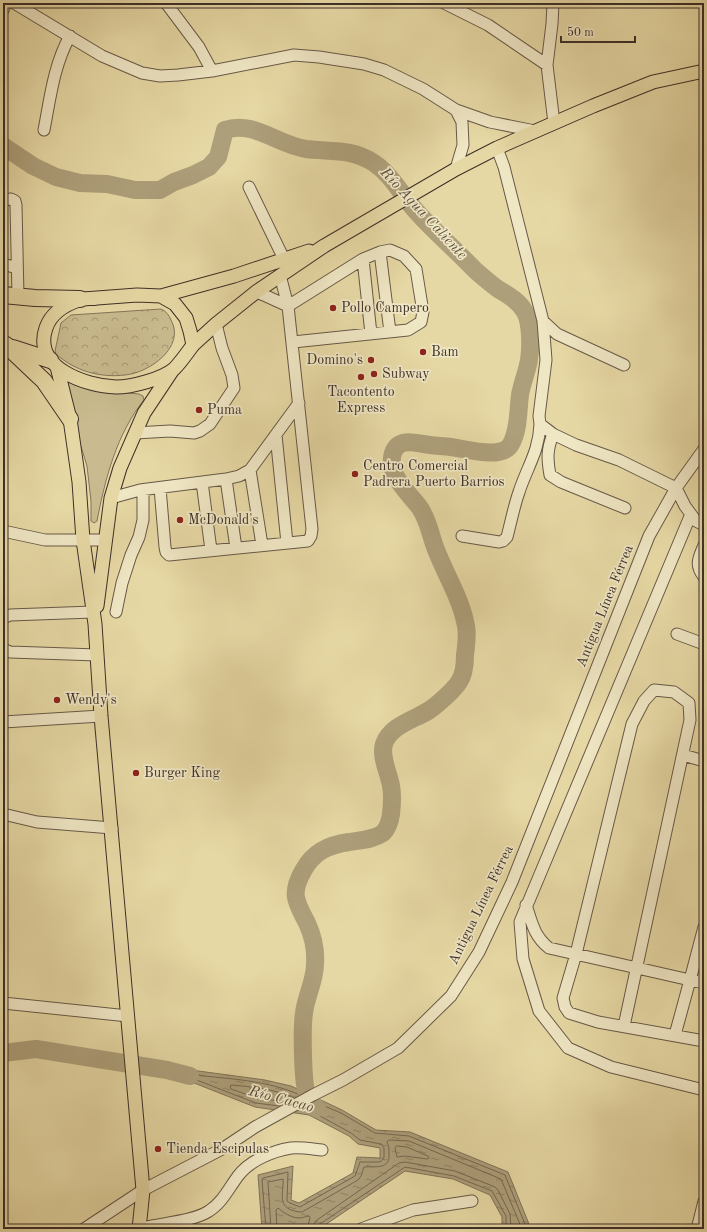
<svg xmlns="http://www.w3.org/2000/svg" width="707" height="1232" font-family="'Old Standard TT',serif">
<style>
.green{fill:#c9bb8f;stroke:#83755c}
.forest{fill:url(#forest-crowns);stroke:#83755c}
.water{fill:url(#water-ripples);stroke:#807259}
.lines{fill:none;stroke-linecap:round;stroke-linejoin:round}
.shore{stroke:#756751;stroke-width:1}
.river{stroke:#ad9f7a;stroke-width:18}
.minor-casing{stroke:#675947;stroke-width:13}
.major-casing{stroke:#3d2f28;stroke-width:15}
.highway-casing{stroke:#3d2f28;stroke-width:18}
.minor{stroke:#efe6c4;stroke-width:11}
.major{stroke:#e6d8a4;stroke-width:13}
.highway{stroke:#e6d8a4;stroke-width:16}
.poi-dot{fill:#8f2418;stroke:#efe6c4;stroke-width:1.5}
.labels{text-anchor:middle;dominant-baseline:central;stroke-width:3.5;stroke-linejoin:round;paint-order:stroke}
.poi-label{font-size:14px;fill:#3d2f28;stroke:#efe6c4;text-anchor:start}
.street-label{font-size:14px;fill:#3d2f28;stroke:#efe6c4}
.water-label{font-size:15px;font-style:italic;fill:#594b3c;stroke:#efe6c4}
</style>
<defs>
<pattern id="forest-crowns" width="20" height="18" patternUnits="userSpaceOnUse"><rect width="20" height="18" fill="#c9bb8f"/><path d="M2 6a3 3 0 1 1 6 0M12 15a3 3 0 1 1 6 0" fill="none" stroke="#a49875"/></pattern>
<pattern id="water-ripples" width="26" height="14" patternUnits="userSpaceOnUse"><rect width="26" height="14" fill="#ad9f7a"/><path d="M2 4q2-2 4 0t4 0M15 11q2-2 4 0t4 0" fill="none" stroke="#8e8264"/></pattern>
</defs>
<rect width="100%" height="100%" fill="#e6d8a4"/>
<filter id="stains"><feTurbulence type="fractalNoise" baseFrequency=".005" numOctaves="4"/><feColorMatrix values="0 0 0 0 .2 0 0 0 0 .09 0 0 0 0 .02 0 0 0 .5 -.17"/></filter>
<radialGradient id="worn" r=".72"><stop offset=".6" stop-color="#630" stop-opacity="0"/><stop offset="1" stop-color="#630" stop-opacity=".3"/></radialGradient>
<path class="green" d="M59 374 80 386 89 389 139 394 143 396 144 400C117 433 105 479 97 521L94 523 91 521V501L87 466Z"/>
<path class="forest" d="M161 309C166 311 169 315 171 320 186 347 149 373 125 375 100 378 75 371 56 354L55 351 61 323 71 315Z"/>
<path class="water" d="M167 1070H191L265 1080 291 1086 342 1110 376 1130 410 1132 508 1172 531 1229H502V1217L490 1195 453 1179 405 1171 319 1229H262L258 1175 293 1166 291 1200 299 1203 353 1173 357 1157 380 1158V1148L358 1144 349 1136 309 1115 255 1107 189 1081Z"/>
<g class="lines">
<path class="shore" d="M286 1102 257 1098 231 1089 230 1086 232 1085C253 1087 275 1089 294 1098
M315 1102 341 1113 375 1133 409 1136 505 1175 527 1229
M279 1106 256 1103 194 1079 192 1076 195 1075C229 1079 267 1080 300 1095
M397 1146 407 1147 428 1156 429 1158 427 1159 405 1156 397 1157 395 1148Z
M266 1229 262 1180 263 1178 288 1172 287 1201 290 1203 300 1207 355 1176 360 1162H380L384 1158V1148L381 1144 360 1140 351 1133 311 1111 300 1109
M271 1229 268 1182 283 1179C284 1189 278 1203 289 1209 293 1211 297 1212 302 1212L358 1180 361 1176 364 1167C374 1166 390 1170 389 1155 389 1150 389 1146 387 1142L389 1140 409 1141 501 1179 522 1229
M277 1229 276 1210 278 1208C283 1212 291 1218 299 1218 303 1218 306 1216 309 1216L310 1218 307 1229
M313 1229 314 1224 317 1220 399 1163 405 1162 455 1171 495 1187 498 1190 510 1214 511 1229
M318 1229 320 1224 405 1167 454 1176 492 1191 506 1216V1229"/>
<path class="river" d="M3 146 33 166 56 177 80 183 107 184 135 190H160L174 182 193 175 209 167 218 157 225 130C253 120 278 145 306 149 331 152 351 148 374 163 392 175 402 196 416 211 430 227 446 241 461 256 466 261 471 266 476 271 483 277 491 284 498 289 508 295 519 301 525 312 531 323 531 347 529 360 527 372 522 383 520 395 518 410 519 430 511 444 503 460 466 449 451 447 444 446 437 446 430 445 417 444 399 436 393 453 386 474 409 493 420 508 428 520 430 533 435 547 445 574 461 598 466 626 468 635 466 646 465 655 465 663 464 675 459 682 454 690 436 706 428 711 413 720 390 726 384 744 380 757 389 773 391 786 393 795 392 805 391 814 390 821 388 828 383 833 373 840 360 840 349 842 328 845 313 852 303 871 290 894 296 902 307 923 313 936 316 950 315 964 315 981 306 996 304 1013 302 1026 302 1086 308 1097 309 1100 314 1106 317 1108
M3 1053 36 1049 167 1070 190 1076"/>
<defs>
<path id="minor" d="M14 3 102 56 142 73 160 76 178 75 212 71 294 55 319 57 364 64 384 70 423 89 456 110 490 122 535 131
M166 3 199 47 212 71
M444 3 488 25 547 65
M553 3 552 24 547 65 554 123
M3 10 6 3
M44 130C50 99 54 64 70 36
M497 148 504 167 543 321 546 360 539 416 540 424 553 434 576 445 619 460 676 488 685 506 696 521 704 525
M456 169 463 145 462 122 456 110
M249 187 284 259
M3 200 11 199 15 201 16 205 18 296
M380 252 390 332
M363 259 371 334
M3 264 17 268
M256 292 266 296 288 306
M288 306 363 259 380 252 390 250 404 256 416 269 423 312 421 322 408 330 293 342
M543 321 557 334 624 365
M135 433 170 431 194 433 200 431 210 424 234 388 232 375 222 348 216 324
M553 434C547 450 547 458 550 475L561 482 625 508
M276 435 287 543
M250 470 262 545
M226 479 236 548
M202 482 211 550
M160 488 165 547 166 552 169 555 308 541 311 536 312 529 288 306 280 275
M111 498 140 490 226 479 239 476 250 470 299 403
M691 514 520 922 523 959 539 1011 568 1048 611 1067 704 1090
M3 531 45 540H105
M462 536 499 542 503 541 507 537C511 522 514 506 519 492 527 467 539 452 540 424
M704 545C699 558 694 564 704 577
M116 612 122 583 131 555 139 537 143 520V490
M3 618 10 615 93 612
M677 634 704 644
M3 649 10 652 97 655
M3 722 101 716
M683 755 704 761
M3 814 37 822 112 828
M526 905C532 923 534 936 549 948L690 980 675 1035
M704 927 690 980 704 983
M3 1003 128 1016
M624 1026 690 720 689 703 674 692 654 690 644 701 632 724 576 954 563 998 565 1007 569 1013 598 1022 704 1041
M147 1227C164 1223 194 1221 209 1211 222 1203 229 1188 238 1176 249 1161 272 1151 291 1148 300 1147 312 1149 322 1150
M84 1229 143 1190 222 1149 255 1127 313 1095 343 1080 398 1048 451 996 479 952 512 882 649 536 676 488 704 449
M361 1229 413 1210 472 1201
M697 1229 704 1201"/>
<path id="major" d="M137 295 161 296 175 304 186 318 190 331 193 345C187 353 181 362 174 369 162 379 132 387 116 387 86 386 32 368 46 328 51 313 64 305 79 300 84 298 91 299 97 298 110 297 124 296 137 295Z
M161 296 234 276 309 251
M193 345 216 324 256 292 324 246 456 169 497 148 593 106 653 82 704 71
M57 367 70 419 79 482 83 540 95 624 101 716 143 1190 139 1229
M97 606 111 498 120 468 144 413 172 371"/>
<path id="highway" d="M3 295 35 298 80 299
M6 345 44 381 70 419
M13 348 50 360"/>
</defs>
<use href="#minor" class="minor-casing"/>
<use href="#major" class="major-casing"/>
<use href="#highway" class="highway-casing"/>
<use href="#minor" class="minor"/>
<use href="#major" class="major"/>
<use href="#highway" class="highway"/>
</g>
<g class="poi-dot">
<circle cx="333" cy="308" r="4"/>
<circle cx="423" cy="352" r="4"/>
<circle cx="371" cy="360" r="4"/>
<circle cx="374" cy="374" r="4"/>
<circle cx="361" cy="377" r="4"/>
<circle cx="199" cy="410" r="4"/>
<circle cx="355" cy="474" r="4"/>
<circle cx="180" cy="520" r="4"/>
<circle cx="57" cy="700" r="4"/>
<circle cx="136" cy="773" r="4"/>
<circle cx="158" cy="1149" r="4"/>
</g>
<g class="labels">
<g class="poi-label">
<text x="341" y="308">Pollo Campero</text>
<text x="431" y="352">Bam</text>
<text x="363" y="360" text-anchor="end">Domino's</text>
<text x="382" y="374">Subway</text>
<text x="361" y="392" text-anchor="middle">Tacontento<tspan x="361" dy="16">Express</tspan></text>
<text x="207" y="410">Puma</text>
<text x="363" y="466">Centro Comercial<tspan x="363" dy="16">Padrera Puerto Barrios</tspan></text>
<text x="188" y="520">McDonald's</text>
<text x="65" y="700">Wendy's</text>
<text x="144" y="773">Burger King</text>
<text x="166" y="1149">Tienda Escipulas</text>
</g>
<g class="street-label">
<text transform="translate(605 606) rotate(-68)">Antigua Línea Férrea</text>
<text transform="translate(481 905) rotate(-64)">Antigua Línea Férrea</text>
</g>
<g class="water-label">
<text transform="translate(423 214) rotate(47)">Río Agua Caliente</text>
<text transform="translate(281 1100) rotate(15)">Río Cacao</text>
</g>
</g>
<rect width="707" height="1232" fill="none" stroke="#e6d8a4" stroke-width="16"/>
<rect x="4" y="4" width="699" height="1224" fill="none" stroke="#3d2f28" stroke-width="2"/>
<rect x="8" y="8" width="691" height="1216" fill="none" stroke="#3d2f28"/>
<path d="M561 36v6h74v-6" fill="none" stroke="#3d2f28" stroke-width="2"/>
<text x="567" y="36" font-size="12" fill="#3d2f28" stroke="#efe6c4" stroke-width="3" paint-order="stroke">50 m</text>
<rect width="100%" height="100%" filter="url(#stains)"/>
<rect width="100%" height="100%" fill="url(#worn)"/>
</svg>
